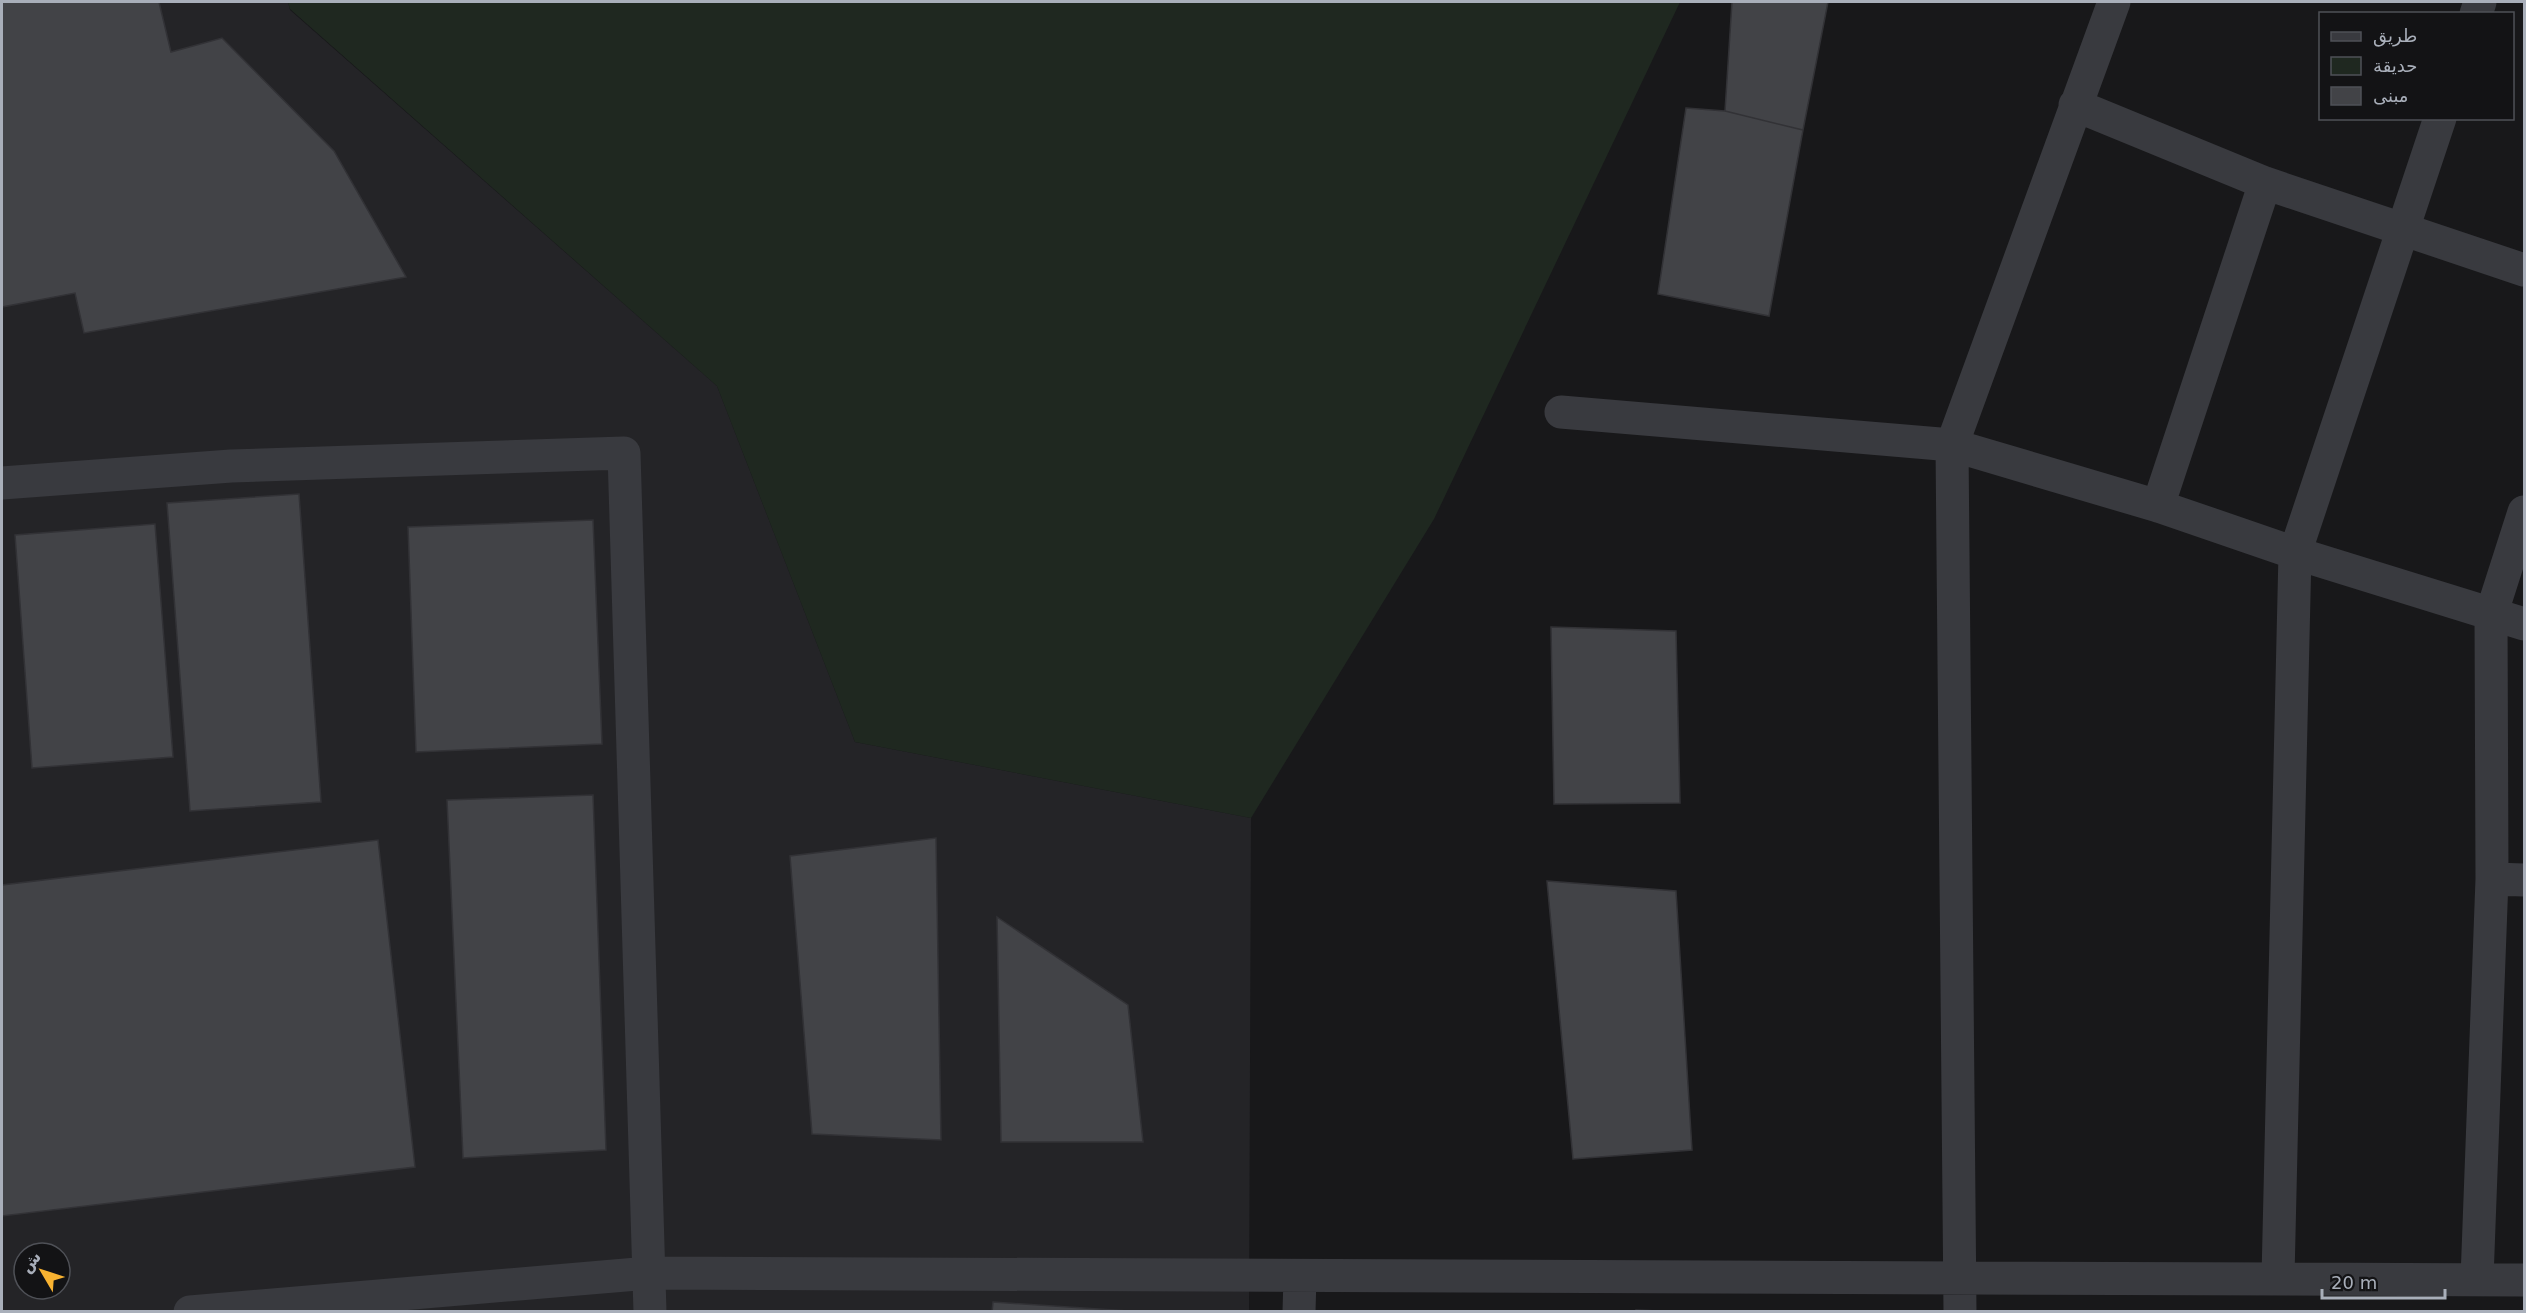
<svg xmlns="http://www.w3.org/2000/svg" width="2526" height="1313" font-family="'DejaVu Sans',Cairo,sans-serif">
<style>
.built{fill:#242427;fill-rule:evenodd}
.green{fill:#1f2820}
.building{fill:#424347;stroke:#323236;stroke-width:1.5}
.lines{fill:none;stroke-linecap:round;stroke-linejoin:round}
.street{stroke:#393a3f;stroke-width:33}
</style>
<rect width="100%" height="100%" fill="#18181a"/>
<path class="built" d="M2 2H288L290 10 717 386 855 742 1251 818 1249 1311 2 1312ZM24 1253H60V1289H24Z"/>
<path class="green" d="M288 2H1680L1434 519 1251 818 855 742 717 386 290 9Z"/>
<path class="building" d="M2 2H159L171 52 222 38 334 151 406 277 84 333 75 293 2 307Z
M1732 2H1828L1803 130 1725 111Z
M1686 108 1725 111 1803 130 1769 316 1658 294Z
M299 494 321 802 190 811 167 503Z
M593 520 602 744 416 752 408 527Z
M155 524 173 757 32 768 15 535Z
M1551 627 1676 631 1680 803 1554 804Z
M593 795 606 1150 463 1158 447 800Z
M936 838 941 1140 812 1134 790 856Z
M378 840 415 1167 2 1216V885Z
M1547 881 1676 891 1692 1150 1573 1159Z
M997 917 1128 1005 1143 1142H1001Z
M993 1302 1144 1312H992Z
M1636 1310 1683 1312H1636Z"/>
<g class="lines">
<path class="street" d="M2476 14 2480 2
M2075 105 2265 183 2524 270
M2440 118 2295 553 2524 624
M1561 412 1952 445 2158 506 2295 553 2278 1277
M2 483 231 466 624 453 650 1312
M2158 506 2265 183
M2524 512 2491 615 2492 879 2524 880
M2477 1279 2492 879
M190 1312 649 1273 2524 1280
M1299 1312 1300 1276
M1960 1312 1952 445 2114 2"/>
</g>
<rect width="2526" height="1313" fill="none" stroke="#a9afba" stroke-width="6"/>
<rect x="2319" y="12" width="195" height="108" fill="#131315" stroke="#4f5157" stroke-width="1.5"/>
<rect x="2331" y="32" width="30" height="9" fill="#393a3f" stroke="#4f5157" stroke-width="1.5"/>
<text x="2373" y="42" font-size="18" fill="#a9afba">طريق</text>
<rect x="2331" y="57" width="30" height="18" fill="#1f2820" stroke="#4f5157" stroke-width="1.5"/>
<text x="2373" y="72" font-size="18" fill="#a9afba">حديقة</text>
<rect x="2331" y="87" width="30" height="18" fill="#424347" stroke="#4f5157" stroke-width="1.5"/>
<text x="2373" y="102" font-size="18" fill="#a9afba">مبنى</text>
<g transform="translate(42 1271) rotate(309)"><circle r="28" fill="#131315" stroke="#4f5157" stroke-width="1.5"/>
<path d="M0-4.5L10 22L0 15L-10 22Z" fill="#f9b331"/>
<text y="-9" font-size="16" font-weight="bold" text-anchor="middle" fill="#a9afba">ش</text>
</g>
<path d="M2322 1289v9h123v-9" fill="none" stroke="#a9afba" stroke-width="3"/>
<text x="2331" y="1289" font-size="18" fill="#a9afba" stroke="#131315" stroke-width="4.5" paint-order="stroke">20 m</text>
</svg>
